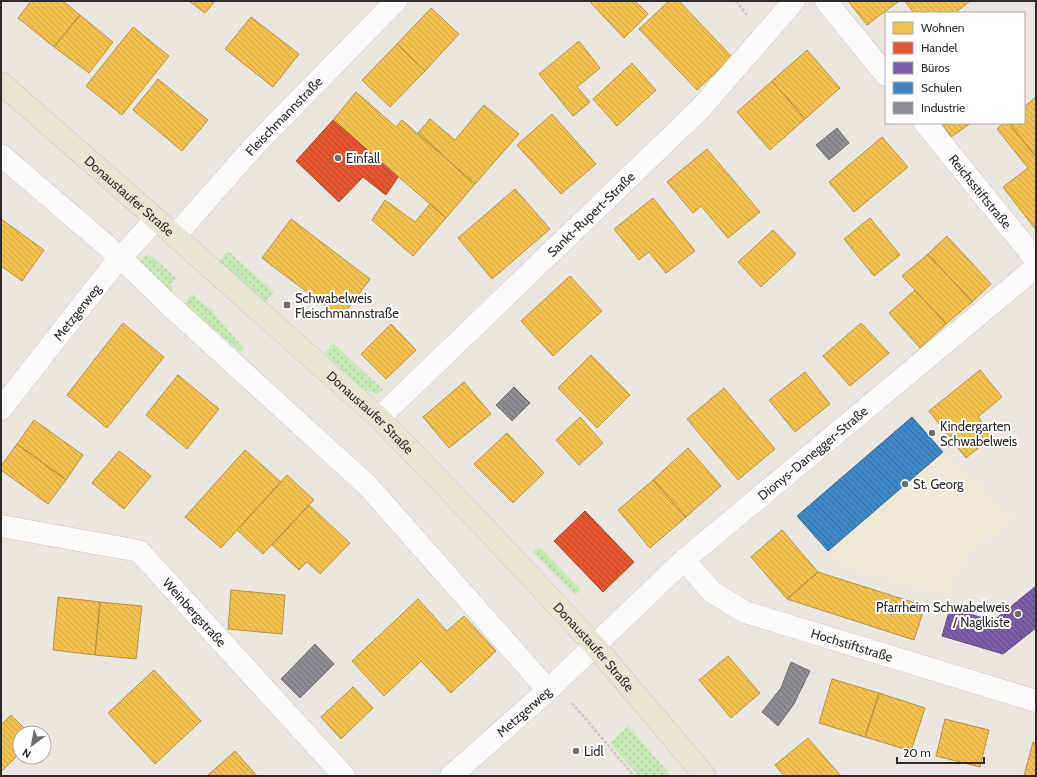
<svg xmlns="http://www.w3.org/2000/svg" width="1037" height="777" font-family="Cabin,sans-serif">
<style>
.education{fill:#efe8d4}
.grass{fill:url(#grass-dots)}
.homes{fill:url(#homes-back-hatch);stroke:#b69444}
.shops{fill:url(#shops-back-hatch);stroke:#ac4a2d}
.offices{fill:url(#offices-back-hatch);stroke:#634f82}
.schools{fill:url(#schools-back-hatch);stroke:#396c97}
.industry{fill:url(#industry-back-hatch);stroke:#707073}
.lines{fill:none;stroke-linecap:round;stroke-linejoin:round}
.minor-casing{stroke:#c8c6c6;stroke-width:23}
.major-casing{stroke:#c5c4c1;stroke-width:23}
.path{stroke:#cac9c8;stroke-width:2.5;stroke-dasharray:3 2;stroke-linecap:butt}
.minor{stroke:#fcfbfa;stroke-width:22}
.major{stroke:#e8e5d2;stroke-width:22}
.poi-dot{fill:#6e6d6a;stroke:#fff;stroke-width:1.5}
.labels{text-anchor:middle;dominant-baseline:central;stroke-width:4;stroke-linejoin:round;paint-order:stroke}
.street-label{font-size:13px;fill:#2b2b2b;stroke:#fff}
.poi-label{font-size:13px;fill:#2b2b2b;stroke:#fff;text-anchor:start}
</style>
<defs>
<pattern id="grass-dots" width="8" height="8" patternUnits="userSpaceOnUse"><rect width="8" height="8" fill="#c6e9b5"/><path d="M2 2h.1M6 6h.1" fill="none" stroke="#aac89c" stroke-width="1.8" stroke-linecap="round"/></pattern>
<pattern id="homes-back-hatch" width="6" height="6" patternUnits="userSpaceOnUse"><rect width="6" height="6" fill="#f2c14e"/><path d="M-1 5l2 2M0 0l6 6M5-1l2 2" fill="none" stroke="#d0a644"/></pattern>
<pattern id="shops-back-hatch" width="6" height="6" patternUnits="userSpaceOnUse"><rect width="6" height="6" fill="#e4572e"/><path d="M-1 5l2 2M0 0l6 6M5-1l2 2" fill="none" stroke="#b94827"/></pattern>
<pattern id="offices-back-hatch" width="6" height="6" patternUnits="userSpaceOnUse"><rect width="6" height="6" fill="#7b5ea7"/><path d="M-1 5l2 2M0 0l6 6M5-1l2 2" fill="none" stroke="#604a80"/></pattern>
<pattern id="schools-back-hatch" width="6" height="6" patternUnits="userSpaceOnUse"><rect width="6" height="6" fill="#3f88c5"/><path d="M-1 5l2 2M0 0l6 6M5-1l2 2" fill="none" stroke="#356fa0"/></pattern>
<pattern id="industry-back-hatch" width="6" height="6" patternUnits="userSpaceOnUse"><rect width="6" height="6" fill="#8d8d92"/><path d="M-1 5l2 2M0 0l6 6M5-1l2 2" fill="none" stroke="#737377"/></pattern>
</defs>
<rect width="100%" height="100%" fill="#ebe7e0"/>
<path class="education" d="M912 417 943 452 1012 519 971 550 944 594 839 563 797 516Z"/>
<path class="grass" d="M228 251 274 292 264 303 218 262Z
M150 255 176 278 171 284 173 290 167 298 139 261 144 256Z
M192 294 212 311 244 349 241 352 205 322 200 328 180 310Z
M333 343 383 390 377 394 362 389 325 354Z
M539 547 581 590 575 595 533 552Z
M628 726 671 776H639L610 743Z"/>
<path class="homes" d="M31 1H63L80 15 54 47 18 18Z
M189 1H215L205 13Z
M593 1H635L648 14 624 38 591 3Z
M669 1H679L732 57 697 90 639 29Z
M848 1H899L867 25Z
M905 1H970L955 13H914Z
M431 8 459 34 425 71 397 44Z
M80 15 113 42 89 73 54 47Z
M251 17 299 54 273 87 225 49Z
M133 27 169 56 122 115 86 86Z
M579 41 600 68 577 87 590 102 573 116 539 74Z
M397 44 425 71 390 107 362 80Z
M807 50 840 88 805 119 772 81Z
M632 63 656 90 617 126 593 99Z
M158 79 208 120 182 151 133 110Z
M772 81 805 119 770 150 737 112Z
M356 92 396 127 402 120 475 184 446 218 333 120Z
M1036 97V157L1009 123H1024V107Z
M484 105 519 134 475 184 418 133 430 119 455 140Z
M552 114 596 164 561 194 517 145Z
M942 123H971L951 137Z
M1004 123H1009L1036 157V230L1003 187 1028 168 997 129Z
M882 137 908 167 854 212 829 182Z
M707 149 760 212 728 238 701 206 693 213 667 182Z
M515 189 550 229 492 279 458 238Z
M653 198 695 251 666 273 649 252 639 260 614 229Z
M385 200 415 222 430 204 446 218 413 256 372 220Z
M870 218 900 255 874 276 844 239Z
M1 219 44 250 22 281 1 266Z
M291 219 370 279 341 318 262 258Z
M773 230 796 254 761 287 738 262Z
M947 236 991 284 972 302 928 254Z
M928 254 972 302 946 324 902 276Z
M570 276 602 311 553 356 521 321Z
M915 290 946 324 920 348 889 313Z
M123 323 164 357 107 428 67 395Z
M861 323 889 353 850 386 823 356Z
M391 324 416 350 386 379 361 354Z
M591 355 630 395 597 428 558 388Z
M980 370 1002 397 978 417 993 436 966 458 929 411Z
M805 372 830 404 795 432 769 400Z
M178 375 219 409 187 449 146 415Z
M464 382 491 414 449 448 423 417Z
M724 388 775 449 738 480 687 419Z
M580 417 603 443 579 465 556 440Z
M34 420 83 455 66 480 17 444Z
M507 433 544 473 513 503 474 464Z
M17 444 66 480 48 504 1 470V466Z
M688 448 721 486 686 517 653 480Z
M245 450 281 482 221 548 185 517Z
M119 451 151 476 124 509 92 483Z
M287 475 314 500 263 554 237 530Z
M653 480 686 517 650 548 618 510Z
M309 505 350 543 320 574 307 562 299 570 272 545Z
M782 530 818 572 787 599 751 557Z
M818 572 925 606 914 640 787 599Z
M231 590 285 595 282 634 228 629Z
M58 597 100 602 95 655 53 650Z
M418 599 447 631 464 616 496 651 451 693 421 661 384 696 352 661Z
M100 602 142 606 136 659 95 655Z
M728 656 760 693 731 718 699 680Z
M154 670 201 721 155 764 108 713Z
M832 679 879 693 865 737 819 723Z
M353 687 373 708 341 739 321 717Z
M879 693 925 708 911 751 865 737Z
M11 715 29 733H20V753L1 772V725Z
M945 719 989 730 980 767 936 756Z
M808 738 841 776H784L775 765Z
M1033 742 1036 743V776H1024Z
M235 751 257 776H207Z"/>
<path class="shops" d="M333 120 398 177 386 195 363 177 339 202 296 161Z
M585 511 634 562 603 592 554 541Z"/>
<path class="offices" d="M1036 586V628L1003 654 942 636 950 608 993 621Z"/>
<path class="schools" d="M912 417 943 452 828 551 797 516Z"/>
<path class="industry" d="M837 128 849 143 829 160 816 145Z
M514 387 530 403 512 421 496 405Z
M315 644 334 664 300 698 281 679Z
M791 662 810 671 794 704 778 726 762 712 781 688Z"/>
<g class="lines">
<defs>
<g id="minor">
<path d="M826 1 886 75"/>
<path id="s1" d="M925 123 1036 260"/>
<path d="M1 155 121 258 165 301 368 486 548 690"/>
<path id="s2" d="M175 236 255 145 396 1"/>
<path id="s3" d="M1 409 113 266 156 219"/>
<path id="s4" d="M379 418 701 108 794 1"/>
<path id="s5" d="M1 526 139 551 344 776"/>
<path id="s6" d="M684 560 712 592 745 612 1036 701"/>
<path id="s7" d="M451 776 548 690 684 560 1036 267"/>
</g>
<g id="major">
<path id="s8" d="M1 83 156 219 379 418 471 513 594 645 705 776"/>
</g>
</defs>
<use href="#minor" class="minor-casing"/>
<use href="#major" class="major-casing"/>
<path class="path" d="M736 1 747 15
M572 703 634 776"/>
<use href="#minor" class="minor"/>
<use href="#major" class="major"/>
</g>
<g class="poi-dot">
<circle cx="338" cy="158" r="4"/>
<rect x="283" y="301" width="8" height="8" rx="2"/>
<circle cx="932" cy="433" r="4"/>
<circle cx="905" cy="484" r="4"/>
<circle cx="1018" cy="614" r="4"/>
<circle cx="576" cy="751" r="4"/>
</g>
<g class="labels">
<g class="street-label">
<text stroke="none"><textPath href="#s2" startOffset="162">Fleischmannstraße</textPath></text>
<text stroke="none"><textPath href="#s1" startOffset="88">Reichsstiftstraße</textPath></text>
<text stroke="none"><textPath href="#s8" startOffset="171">Donaustaufer Straße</textPath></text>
<text stroke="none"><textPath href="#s4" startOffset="294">Sankt-Rupert-Straße</textPath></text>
<text stroke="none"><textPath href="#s3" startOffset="123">Metzgerweg</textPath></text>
<text stroke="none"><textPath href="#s8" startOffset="495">Donaustaufer Straße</textPath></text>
<text stroke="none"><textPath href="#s7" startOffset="485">Dionys-Danegger-Straße</textPath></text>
<text stroke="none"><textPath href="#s5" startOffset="223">Weinbergstraße</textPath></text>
<text stroke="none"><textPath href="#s6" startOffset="193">Hochstiftstraße</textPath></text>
<text stroke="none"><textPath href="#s8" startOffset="819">Donaustaufer Straße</textPath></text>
<text stroke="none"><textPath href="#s7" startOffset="97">Metzgerweg</textPath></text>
</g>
<g class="poi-label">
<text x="346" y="158">Einfall</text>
<text x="295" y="298">Schwabelweis<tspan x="295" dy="15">Fleischmannstraße</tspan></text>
<text x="940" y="426">Kindergarten<tspan x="940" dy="15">Schwabelweis</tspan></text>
<text x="913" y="484">St. Georg</text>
<text x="1010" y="607" text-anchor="end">Pfarrheim Schwabelweis<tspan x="1010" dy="15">/ Naglkiste</tspan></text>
<text x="584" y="751">Lidl</text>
</g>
</g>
<rect width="1037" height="777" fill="none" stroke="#2b2b2b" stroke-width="4"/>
<rect x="885" y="12" width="140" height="112" fill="#ffffff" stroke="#aaaaaa"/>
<rect x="893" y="22" width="20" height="12" fill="#f2c14e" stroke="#aaaaaa"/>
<text x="921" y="32" font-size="12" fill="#2b2b2b">Wohnen</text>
<rect x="893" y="42" width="20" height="12" fill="#e4572e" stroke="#aaaaaa"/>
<text x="921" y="52" font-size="12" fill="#2b2b2b">Handel</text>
<rect x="893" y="62" width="20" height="12" fill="#7b5ea7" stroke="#aaaaaa"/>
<text x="921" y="72" font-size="12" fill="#2b2b2b">Büros</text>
<rect x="893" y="82" width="20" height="12" fill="#3f88c5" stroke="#aaaaaa"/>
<text x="921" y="92" font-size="12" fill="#2b2b2b">Schulen</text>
<rect x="893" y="102" width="20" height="12" fill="#8d8d92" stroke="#aaaaaa"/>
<text x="921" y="112" font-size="12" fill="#2b2b2b">Industrie</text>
<g transform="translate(32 745) rotate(212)"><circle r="19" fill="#ffffff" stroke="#aaaaaa"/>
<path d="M0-3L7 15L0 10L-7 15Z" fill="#6e6d6a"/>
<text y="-6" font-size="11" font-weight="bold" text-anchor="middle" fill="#2b2b2b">N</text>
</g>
<path d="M897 757v6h87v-6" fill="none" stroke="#2b2b2b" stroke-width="2"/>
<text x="903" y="757" font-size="12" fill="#2b2b2b" stroke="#ffffff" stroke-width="3" paint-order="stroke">20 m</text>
</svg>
